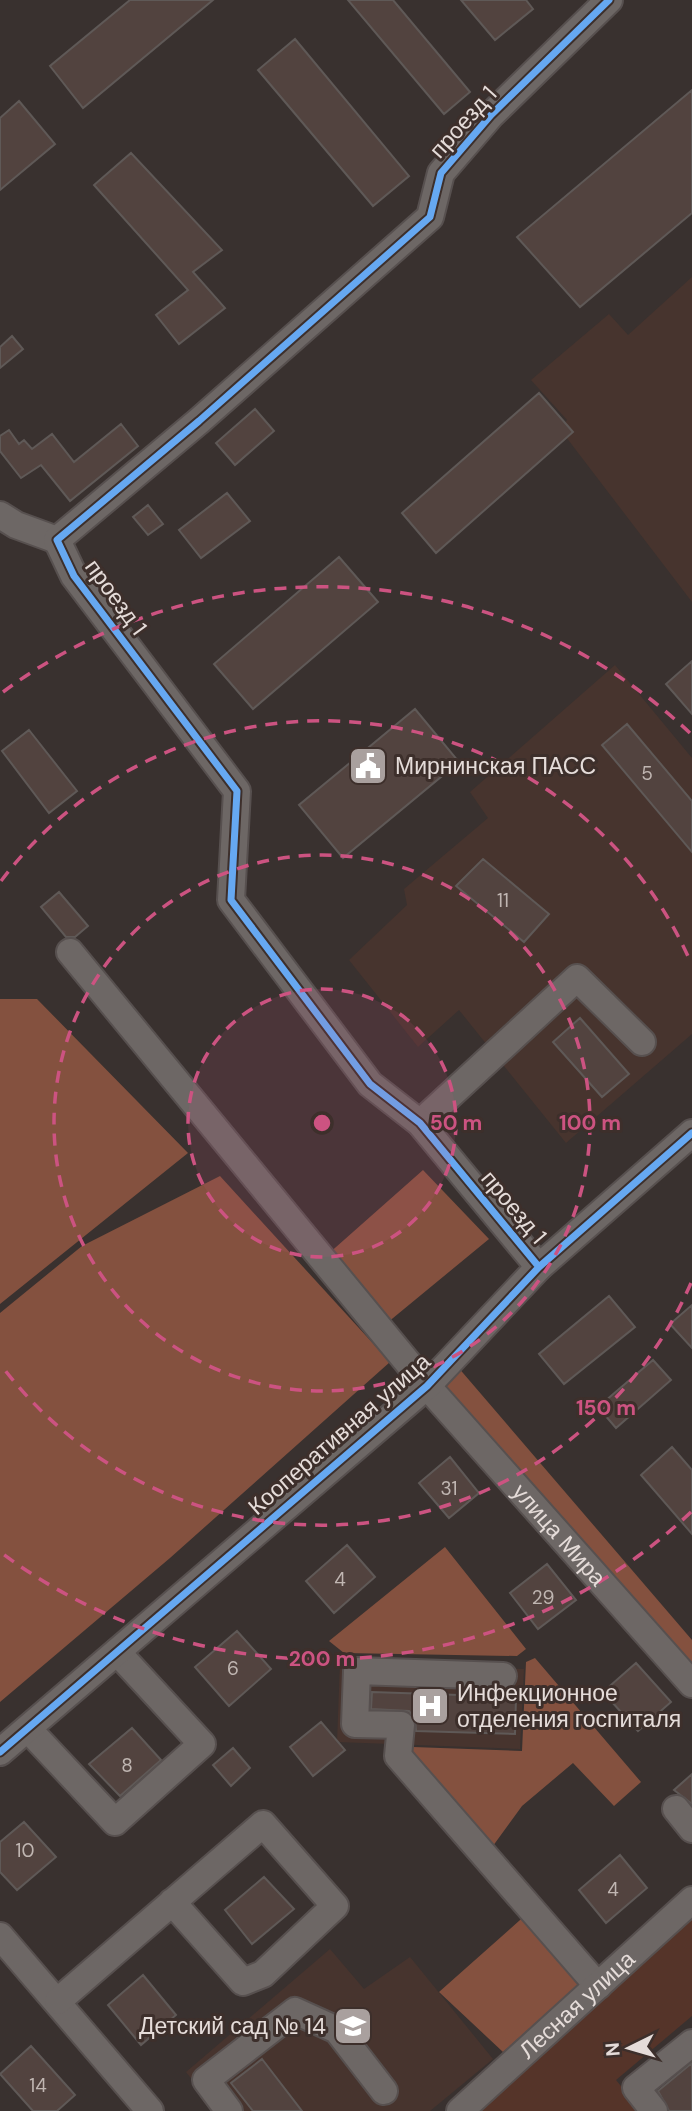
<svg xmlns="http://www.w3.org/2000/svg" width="692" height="2111" font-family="'DM Sans',sans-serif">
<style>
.built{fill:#47342e}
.green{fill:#553429}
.forest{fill:#84513f}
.building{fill:#52433f;stroke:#5f5957;stroke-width:2}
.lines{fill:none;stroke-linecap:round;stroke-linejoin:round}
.minor-casing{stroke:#57504f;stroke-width:30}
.minor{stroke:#6d6765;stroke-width:26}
.cycleway-casing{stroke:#3d2f2b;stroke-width:11}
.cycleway{stroke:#66a8f1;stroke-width:7}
.ring{fill:none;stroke:#cc5381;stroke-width:3.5;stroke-dasharray:12 9}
.labels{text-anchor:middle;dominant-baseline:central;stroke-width:6;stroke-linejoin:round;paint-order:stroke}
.number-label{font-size:19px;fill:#c0b6b2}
.street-label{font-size:23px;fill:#e5dcd9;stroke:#3d2f2b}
.poi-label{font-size:23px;fill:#e5dcd9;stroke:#3d2f2b;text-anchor:start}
.centre{fill:#cc5381;stroke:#3d2f2b;stroke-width:3.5}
.ring-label{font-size:21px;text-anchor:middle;font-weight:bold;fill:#cc5381;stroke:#3d2f2b;stroke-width:6;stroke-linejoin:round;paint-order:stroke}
</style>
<rect width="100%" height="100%" fill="#39312f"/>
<path class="built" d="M692 277V602L566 437 563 427 567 420 531 380 609 314 628 335Z
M615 665 692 758V1034L566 1143 459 1010 418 1047 349 960 407 905 404 889 488 818 470 792Z
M340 1662 524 1669 520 1749 337 1742Z
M330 1949 364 1989 410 1957 493 2059 430 2111H217L186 2072Z"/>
<path class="green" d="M692 1906V2016L616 2080 641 2111H466Z"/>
<path class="forest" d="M0 999H37L188 1153 0 1304Z
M423 1170 489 1239 387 1323 327 1255Z
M220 1176 390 1362 170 1558 0 1702V1313L82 1246Z
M451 1359 692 1640V1673L433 1374Z
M445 1547 526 1649 517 1656 344 1653 329 1641Z
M535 1658 641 1782 614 1806 573 1763 522 1806 490 1850 407 1755 413 1747 522 1751 526 1662Z
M529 1912 587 1977 503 2052 439 1992Z"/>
<path class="building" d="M130 0H213L83 108 50 66Z
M348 0H393L470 92 444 114Z
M461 0H526L533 9 495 40Z
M295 39 409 176 373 206 258 70Z
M692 90V213L580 307 517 237Z
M19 101 55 144 0 190V118Z
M131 153 222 250 193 272 225 308 179 344 156 315 188 290 94 185Z
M12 336 23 349 0 368V347Z
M539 393 573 432 436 553 402 513Z
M255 409 274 431 235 465 216 443Z
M121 424 138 446 70 501 41 465 21 478 0 451V436L9 430 19 444 24 440 32 449 52 434 74 462Z
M227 493 250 521 201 558 179 530Z
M148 505 163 524 148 535 133 517Z
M339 557 378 602 253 709 214 664Z
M692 661V714L666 684Z
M415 709 459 762 343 858 299 805Z
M627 724 692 801V852L602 745Z
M29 730 77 791 49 813 2 751Z
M483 859 549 914 524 942 456 886Z
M59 892 88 926 75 937H66L41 907Z
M580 1018 629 1074 602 1097 553 1042Z
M609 1296 635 1327 564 1384 539 1354Z
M692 1305V1348L670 1324Z
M653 1360 671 1380 616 1428 598 1407Z
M672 1447 692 1470V1534L641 1475Z
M450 1457 479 1493 449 1518 419 1483Z
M347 1545 375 1577 334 1613 306 1581Z
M547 1564 576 1600 538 1629 510 1593Z
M237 1631 271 1669 229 1706 195 1667Z
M636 1663 671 1702 638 1731 603 1692Z
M372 1692 516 1697 515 1734 416 1731 415 1719 409 1711 371 1709Z
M321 1722 345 1750 313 1776 290 1747Z
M132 1728 161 1760 120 1796 89 1764Z
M233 1748 250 1768 231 1786 213 1765Z
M692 1774V1804L674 1790Z
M24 1822 56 1857 17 1890 0 1872V1842Z
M620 1855 647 1888 606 1923 579 1890Z
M264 1877 294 1909 252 1944 225 1910Z
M143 1975 176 2015 141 2045 108 2005Z
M31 2046 75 2095 57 2111H33L0 2074Z
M262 2059 302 2111H253L231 2083Z
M692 2063V2111H669L658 2091Z"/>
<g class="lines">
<defs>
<g id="minor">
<path d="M0 515 16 525 57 540"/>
<path id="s1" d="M70 952 427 1386 692 1684"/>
<path d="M420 1123 577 978 642 1042"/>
<path d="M539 1267 420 1123 370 1084 231 900 237 791 74 576 57 540 199 421 430 217 441 173 491 115 609 0"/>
<path d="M503 1676 357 1671 355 1724 401 1725 398 1756 598 1986"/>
<path d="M28 1729 115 1822 202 1744 117 1652"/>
<path d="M0 1752 427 1386 539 1267 692 1133"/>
<path d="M676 1809 692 1829"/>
<path d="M0 1936 150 2111"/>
<path d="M58 2001 263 1824 335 1906 263 1974 243 1982 172 1902"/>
<path d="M229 2111 206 2080 295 2011 337 2030 384 2091"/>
<path id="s2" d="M460 2111 692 1900"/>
<path d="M654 2111 636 2088 692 2043"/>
</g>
</defs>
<use href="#minor" class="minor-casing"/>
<use href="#minor" class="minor"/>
<defs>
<path id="cycleway" d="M539 1267 420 1123 370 1084 231 900 237 791 74 576 57 540 199 421 430 217 441 173 491 115 609 0
M0 1752 427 1386 539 1267 692 1133"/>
</defs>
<use href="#cycleway" class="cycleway-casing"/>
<use href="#cycleway" class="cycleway"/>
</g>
<circle cx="322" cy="1123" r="134" fill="#cc5381" fill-opacity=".12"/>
<g class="ring">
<circle cx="322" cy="1123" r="134"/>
<circle cx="322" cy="1123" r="268"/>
<path d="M691 1283A402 402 0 0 1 1 1365M1 881A402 402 0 0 1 691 963"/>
<path d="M691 1512A536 536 0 0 1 3 1554M3 692A536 536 0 0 1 691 734"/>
</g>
<defs>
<symbol id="civic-square" viewBox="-11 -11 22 22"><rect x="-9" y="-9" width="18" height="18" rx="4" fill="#a9a09e" stroke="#3d2f2b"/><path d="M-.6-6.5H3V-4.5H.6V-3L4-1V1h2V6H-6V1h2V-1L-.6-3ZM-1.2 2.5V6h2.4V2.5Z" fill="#fff"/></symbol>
<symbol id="hospital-square" viewBox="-11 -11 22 22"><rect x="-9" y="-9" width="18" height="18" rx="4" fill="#a9a09e" stroke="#3d2f2b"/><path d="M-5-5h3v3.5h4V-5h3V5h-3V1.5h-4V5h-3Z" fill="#fff"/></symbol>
<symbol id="school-square" viewBox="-11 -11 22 22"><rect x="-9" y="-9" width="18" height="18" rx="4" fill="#a9a09e" stroke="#3d2f2b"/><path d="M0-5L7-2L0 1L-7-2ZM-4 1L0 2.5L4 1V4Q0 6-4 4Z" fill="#fff"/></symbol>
</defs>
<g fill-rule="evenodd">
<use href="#civic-square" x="346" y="744" width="44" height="44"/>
<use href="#hospital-square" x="408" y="1684" width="44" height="44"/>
<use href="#school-square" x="331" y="2004" width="44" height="44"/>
</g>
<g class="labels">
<g class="number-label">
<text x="647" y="773">5</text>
<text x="503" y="900">11</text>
<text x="449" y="1488">31</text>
<text x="340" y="1579">4</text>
<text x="543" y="1597">29</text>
<text x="233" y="1668">6</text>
<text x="127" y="1765">8</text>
<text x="25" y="1850">10</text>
<text x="613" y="1889">4</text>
<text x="38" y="2085">14</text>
</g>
<g class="street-label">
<text transform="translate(463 122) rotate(-48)">проезд 1</text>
<text transform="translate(116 597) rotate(54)">проезд 1</text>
<text transform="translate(514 1207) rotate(50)">проезд 1</text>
<text transform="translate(339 1434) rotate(-41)">Кооперативная улица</text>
<text stroke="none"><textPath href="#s1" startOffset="761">улица Мира</textPath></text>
<text stroke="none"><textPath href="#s2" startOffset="158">Лесная улица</textPath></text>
</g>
<g class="poi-label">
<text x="395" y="766">Мирнинская ПАСС</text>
<text x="457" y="1693">Инфекционное<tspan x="457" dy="26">отделения госпиталя</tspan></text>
<text x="326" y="2026" text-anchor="end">Детский сад № 14</text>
</g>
</g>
<circle cx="322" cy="1123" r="10" class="centre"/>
<g class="ring-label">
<text x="456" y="1130">50 m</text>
<text x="590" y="1130">100 m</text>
<text x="606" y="1415">150 m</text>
<text x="322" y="1666">200 m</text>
</g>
<g transform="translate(629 2048) rotate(265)" stroke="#3d2f2b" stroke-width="5" paint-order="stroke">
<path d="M0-5L12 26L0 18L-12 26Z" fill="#e5dcd9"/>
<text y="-10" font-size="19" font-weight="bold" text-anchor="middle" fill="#e5dcd9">N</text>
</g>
</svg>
